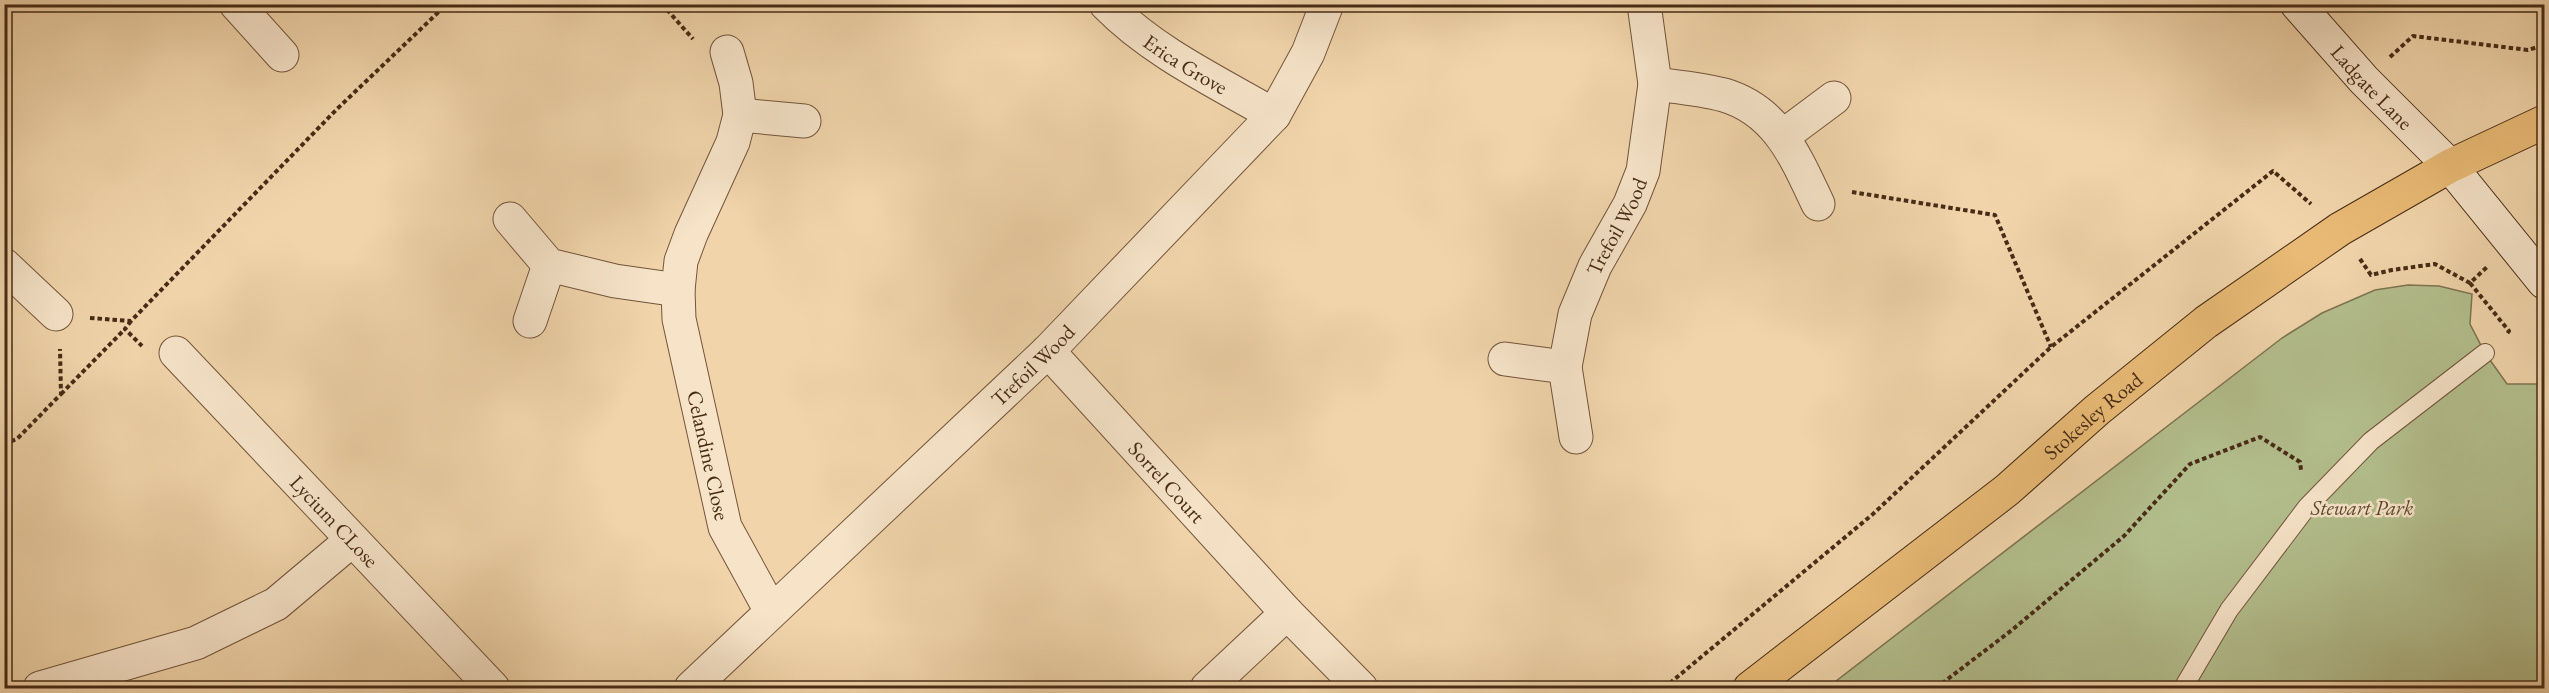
<svg xmlns="http://www.w3.org/2000/svg" width="2549" height="693" font-family="'EB Garamond',serif">
<style>
.green{fill:#b3be8d;stroke:#7d7452;stroke-width:1.5}
.lines{fill:none;stroke-linecap:round;stroke-linejoin:round}
.service-casing{stroke:#72553b;stroke-width:20}
.minor-casing{stroke:#72553b;stroke-width:35}
.secondary-casing{stroke:#472b16;stroke-width:35}
.primary-casing{stroke:#472b16;stroke-width:35}
.path{stroke:#472b16;stroke-width:4;stroke-dasharray:4.5 3;stroke-linecap:butt}
.service{stroke:#f6e3c8;stroke-width:18}
.minor{stroke:#f6e3c8;stroke-width:33}
.secondary{stroke:#f6e3c8;stroke-width:33}
.primary{stroke:#e8ba75;stroke-width:33}
.labels{text-anchor:middle;dominant-baseline:central;stroke-width:5;stroke-linejoin:round;paint-order:stroke}
.street-label{font-size:21px;fill:#472b16;stroke:#f6e3c8}
.park-label{font-size:21px;font-style:italic;fill:#5d482e;stroke:#f6e3c8}
</style>
<rect width="100%" height="100%" fill="#f1d4aa"/>
<filter id="stains"><feTurbulence type="fractalNoise" baseFrequency=".00333" numOctaves="4"/><feColorMatrix values="0 0 0 0 .2 0 0 0 0 .09 0 0 0 0 .02 0 0 0 .5 -.17"/></filter>
<radialGradient id="worn" r=".72"><stop offset=".6" stop-color="#630" stop-opacity="0"/><stop offset="1" stop-color="#630" stop-opacity=".3"/></radialGradient>
<path class="green" d="M2408 285 2439 286 2472 294 2470 324 2485 353 2507 384H2544V688H1827L2282 338 2322 313 2375 290Z"/>
<g class="lines">
<defs>
<path id="service" d="M2183 688 2229 610 2307 507 2371 441 2485 353"/>
<g id="minor">
<path d="M236 4 282 55"/>
<path id="s1" d="M1106 4C1153 52 1217 82 1274 115"/>
<path id="s2" d="M727 52 736 83 740 115 733 142 691 234 681 261 678 290 679 319 725 527 771 611"/>
<path d="M1655 84C1678 87 1702 89 1724 95 1778 111 1796 158 1818 204"/>
<path d="M740 115 804 121"/>
<path d="M1783 136 1834 98"/>
<path d="M510 219 549 265 615 281 678 290"/>
<path d="M4 265 56 314"/>
<path d="M530 321 549 265"/>
<path id="s3" d="M1048 351 1287 613 1207 688"/>
<path id="s4" d="M176 353 493 688"/>
<path d="M1505 359 1565 367"/>
<path id="s5" d="M1576 437 1565 367 1575 314 1595 266 1630 204 1643 171 1655 84 1644 4"/>
<path d="M1287 613 1361 688"/>
<path d="M40 688 196 643 276 604 352 540"/>
<path id="s6" d="M691 688 1048 351 1274 115 1308 53 1327 4"/>
</g>
<g id="secondary">
<path id="s7" d="M2297 4 2364 80 2450 166 2544 282"/>
</g>
<g id="primary">
<path id="s8" d="M1750 688 2007 490 2097 410 2206 322 2340 229 2450 166 2544 122"/>
</g>
</defs>
<use href="#service" class="service-casing"/>
<use href="#minor" class="minor-casing"/>
<use href="#secondary" class="secondary-casing"/>
<use href="#primary" class="primary-casing"/>
<path class="path" d="M662 4 693 39
M2390 57 2413 36 2528 50 2544 45
M1852 192 1995 215 2051 347
M2360 259 2371 275 2392 270 2435 264 2470 283 2487 267
M2470 283 2509 331 2506 335
M90 318 131 321 337 109 447 4
M131 321 125 329 142 346
M61 394 125 329
M4 444 17 439 61 394 60 349
M1664 688 1873 514 2051 347 2273 171 2311 204
M1936 688 2012 630 2124 536 2190 464 2260 437 2300 462 2301 470"/>
<use href="#service" class="service"/>
<use href="#minor" class="minor"/>
<use href="#secondary" class="secondary"/>
<use href="#primary" class="primary"/>
</g>
<g class="labels">
<g class="street-label">
<text stroke="none"><textPath href="#s1" startOffset="100">Erica Grove</textPath></text>
<text stroke="none"><textPath href="#s7" startOffset="112">Ladgate Lane</textPath></text>
<text stroke="none"><textPath href="#s5" startOffset="222">Trefoil Wood</textPath></text>
<text stroke="none"><textPath href="#s6" startOffset="470">Trefoil Wood</textPath></text>
<text stroke="none"><textPath href="#s8" startOffset="438">Stokesley Road</textPath></text>
<text stroke="none"><textPath href="#s2" startOffset="420">Celandine Close</textPath></text>
<text stroke="none"><textPath href="#s3" startOffset="177">Sorrel Court</textPath></text>
<text stroke="none"><textPath href="#s4" startOffset="231">Lycium CLose</textPath></text>
</g>
<g class="park-label">
<text x="2362" y="507">Stewart Park</text>
</g>
</g>
<rect width="2549" height="693" fill="none" stroke="#f1d4aa" stroke-width="24"/>
<rect x="6" y="6" width="2537" height="681" fill="none" stroke="#472b16" stroke-width="3"/>
<rect x="12" y="12" width="2525" height="669" fill="none" stroke="#472b16" stroke-width="1.5"/>
<rect width="100%" height="100%" filter="url(#stains)"/>
<rect width="100%" height="100%" fill="url(#worn)"/>
</svg>
